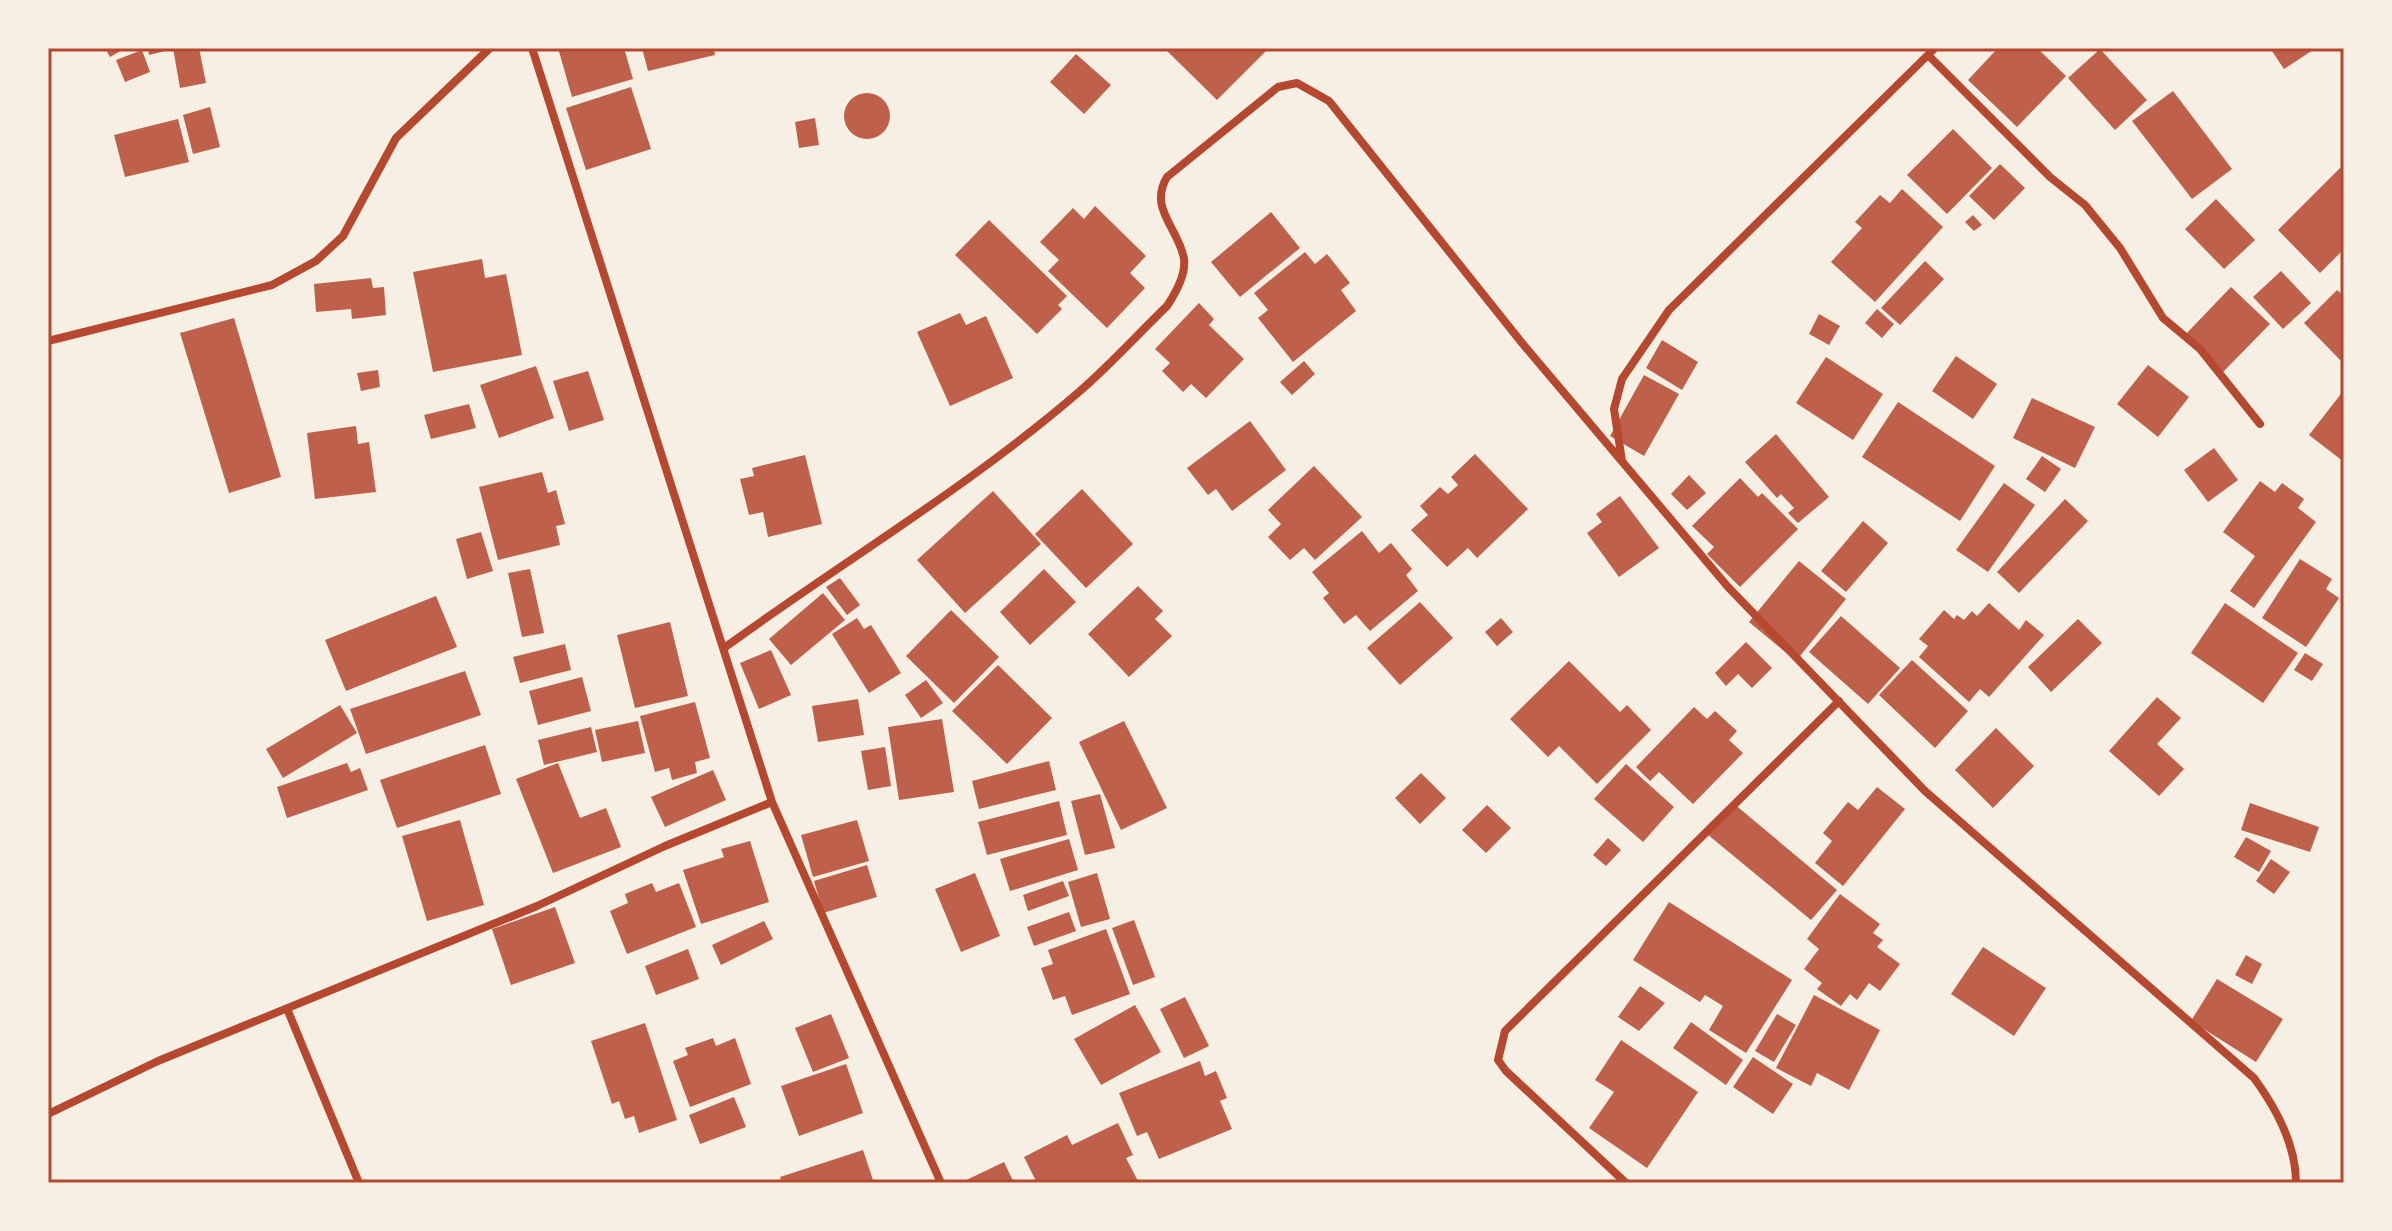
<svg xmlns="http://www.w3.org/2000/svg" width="2392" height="1231" font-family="'Varela Round',sans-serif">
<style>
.building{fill:#bf614a}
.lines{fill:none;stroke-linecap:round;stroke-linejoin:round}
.minor{stroke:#b5482f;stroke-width:8}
.neatline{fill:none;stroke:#b5482f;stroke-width:3}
</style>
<rect width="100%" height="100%" fill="#f6efe4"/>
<path class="building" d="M105 48H126L110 57Z
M148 48H173V49L149 55Z
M173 48H199L206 83 180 88Z
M558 48H624L633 79 572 97Z
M642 48H714L715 55 648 71Z
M1164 48H1269L1217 100Z
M1998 48H2037L2066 76 2017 127 1968 80Z
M2270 48H2316L2284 69Z
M2100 49 2147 100 2115 130 2068 78Z
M142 50 150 72 125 82 116 60Z
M1076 54 1111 85 1084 114 1050 82Z
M631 87 651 149 586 170 566 108Z
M2173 91 2232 169 2192 199 2132 121Z
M844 116a23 23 0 1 1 46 0a23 23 0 1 1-46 0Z
M210 107 220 147 193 154 183 115Z
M815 118 819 145 799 148 795 122Z
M178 119 189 162 125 177 114 135Z
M1953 129 1992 168 1947 214 1907 175Z
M2000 164 2025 188 1994 220 1969 196Z
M2344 164V249L2320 273 2278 230Z
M1902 189 1943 227 1875 302 1831 262 1862 228 1855 222 1880 195 1890 203Z
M2216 199 2255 240 2224 269 2185 229Z
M1095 206 1146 256 1130 273 1145 288 1107 328 1048 271 1059 260 1040 242 1073 208 1084 219Z
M1271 212 1300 248 1240 297 1211 262Z
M1973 215 1982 225 1974 231 1965 222Z
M989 220 1067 296 1058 305 1062 309 1037 334 955 255Z
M1305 252 1315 264 1327 254 1350 283 1341 290 1356 311 1293 362 1258 318 1268 310 1254 293Z
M482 259 485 278 506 274 522 355 433 372 413 272Z
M1925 261 1944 279 1900 325 1881 308Z
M2281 271 2311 303 2283 329 2253 297Z
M371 278 373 288 384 287 386 315 352 319 351 309 316 312 314 284Z
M2231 287 2270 324 2223 372 2185 335Z
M2337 290 2344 296V364L2304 323Z
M1199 303 1214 319 1209 325 1244 359 1206 398 1191 384 1183 392 1162 371 1170 363 1155 349Z
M1877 309 1894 324 1882 338 1865 323Z
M960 313 966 325 986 316 1013 378 950 406 917 332Z
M1819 314 1840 326 1829 345 1809 334Z
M234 318 281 477 229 493 180 333Z
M1662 340 1698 362 1682 390 1646 368Z
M1956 356 1997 384 1973 419 1932 391Z
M1826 357 1883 394 1853 440 1796 403Z
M1304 361 1315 374 1292 395 1280 382Z
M2148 365 2189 397 2158 437 2117 404Z
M536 366 554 418 499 438 480 385Z
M378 370 380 387 361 391 357 373Z
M588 371 604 420 569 431 553 381Z
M1644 375 1679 394 1644 456 1610 436Z
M2344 390V462L2309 435Z
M2032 398 2095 427 2075 468 2013 438Z
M1898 402 1995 466 1960 521 1862 457Z
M469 404 476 428 431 439 424 415Z
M1250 421 1286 470 1232 511 1216 489 1208 495 1187 468Z
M356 426 358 444 369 442 376 492 315 499 307 433Z
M1776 434 1829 497 1798 523 1788 513 1794 508 1781 494 1777 498 1745 462Z
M2214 448 2238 480 2208 502 2184 470Z
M1475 454 1528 509 1477 558 1468 548 1447 567 1411 530 1428 515 1420 506 1440 487 1448 494 1458 485 1451 477Z
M805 455 822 524 768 537 763 512 749 515 740 479 754 476 752 468Z
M2042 456 2061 469 2045 492 2026 479Z
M1314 466 1362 517 1315 560 1304 548 1290 560 1268 537 1281 524 1268 510Z
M542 472 548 493 556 490 565 524 556 526 560 545 498 560 479 487Z
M1689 475 1706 493 1687 510 1671 494Z
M1740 478 1758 497 1762 493 1798 529 1740 587 1707 554 1714 547 1692 526Z
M2260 481 2275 492 2282 483 2304 499 2298 508 2316 522 2254 608 2230 591 2255 556 2223 532Z
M2004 483 2035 505 1988 572 1956 550Z
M1082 489 1133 544 1086 588 1035 534Z
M993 491 1041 544 965 613 917 560Z
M1620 496 1659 548 1619 577 1587 533 1602 522 1596 514Z
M2065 499 2088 521 2019 593 1997 572Z
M1863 521 1888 543 1846 592 1821 571Z
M1362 531 1379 553 1391 543 1412 569 1406 575 1418 591 1370 631 1356 615 1344 624 1323 598 1329 593 1312 572Z
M481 532 493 571 467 579 456 539Z
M2300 559 2332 579 2326 589 2339 598 2306 647 2262 618Z
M1799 561 1846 599 1796 661 1749 622Z
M530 569 544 633 522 637 508 573Z
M1044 569 1076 602 1030 645 1000 612Z
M840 578 860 605 847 615 826 587Z
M1138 586 1163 611 1155 619 1172 636 1129 677 1088 634Z
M823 593 845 620 791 665 769 639Z
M436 596 457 647 346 691 325 640Z
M1420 602 1453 638 1400 685 1367 648Z
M1989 603 2019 630 2026 620 2044 635 1989 697 1980 689 1969 702 1919 657 1928 646 1919 639 1944 610 1954 619 1957 615 1964 620 1972 611 1977 616Z
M2225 603 2298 653 2263 703 2191 653Z
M951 610 999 657 954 703 906 656Z
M1841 616 1900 668 1868 704 1809 652Z
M857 618 864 629 871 625 901 673 869 693 832 634Z
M1501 618 1513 632 1497 646 1485 632Z
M2078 619 2102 643 2051 692 2028 667Z
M670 622 688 696 635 708 617 635Z
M1746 642 1772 668 1752 688 1738 674 1726 686 1715 673Z
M565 644 571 670 520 683 513 657Z
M771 650 791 695 759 709 740 663Z
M2305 653 2323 664 2312 681 2294 670Z
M1912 660 1968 711 1935 748 1879 695Z
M1569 661 1620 712 1627 705 1651 730 1597 784 1559 746 1548 757 1510 719Z
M998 665 1052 718 1007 764 952 711Z
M465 671 481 715 366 754 350 709Z
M582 677 591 711 538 725 529 691Z
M926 680 943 703 921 718 905 695Z
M2157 697 2181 718 2157 744 2184 769 2159 796 2109 751Z
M858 699 864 735 818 742 812 706Z
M695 702 710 758 695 762 697 773 672 780 669 768 655 772 640 716Z
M340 705 357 733 283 778 266 749Z
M1694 707 1707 719 1715 711 1737 731 1729 740 1743 753 1693 804 1659 772 1650 781 1636 767Z
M942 719 954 792 899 800 888 727Z
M638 721 645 753 602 762 595 730Z
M1124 721 1167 808 1121 830 1079 742Z
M591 727 597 752 544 765 538 740Z
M1996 728 2034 766 1993 808 1955 770Z
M485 745 501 794 397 828 380 780Z
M885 747 891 786 868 790 861 751Z
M1049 761 1056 790 979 809 972 781Z
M347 763 351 772 360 768 368 790 287 818 277 787Z
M558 763 580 818 606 808 621 847 553 873 516 779Z
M1626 764 1674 807 1643 842 1594 799Z
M713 770 726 800 665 827 651 797Z
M1421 773 1446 798 1420 824 1395 798Z
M1877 787 1905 809 1843 886 1815 863 1832 841 1823 833 1848 802 1858 810Z
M1100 794 1115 848 1085 855 1071 801Z
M1059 801 1067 835 987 855 978 822Z
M1733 803 1837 890 1811 920 1707 834Z
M2250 803 2319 827 2310 852 2241 830Z
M1487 805 1511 828 1486 853 1462 830Z
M460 820 484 905 427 921 402 836Z
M857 820 869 861 813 877 801 835Z
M2246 837 2271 851 2259 872 2234 857Z
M1608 838 1621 850 1606 866 1593 855Z
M1069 839 1078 870 1010 891 1000 859Z
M750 841 769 902 701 924 683 870 724 857 721 849Z
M2271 859 2290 872 2274 894 2256 881Z
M867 865 877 897 823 913 814 881Z
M975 873 1000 936 961 952 935 889Z
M1097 873 1110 919 1081 927 1068 882Z
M1063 881 1069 896 1028 911 1023 895Z
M652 883 656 892 679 883 696 927 627 954 610 911 628 903 625 894Z
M1840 894 1880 924 1873 933 1883 940 1877 947 1900 964 1880 991 1869 983 1857 1000 1850 994 1841 1006 1817 989 1822 983 1804 969 1819 949 1807 939Z
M1669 902 1792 980 1746 1053 1709 1030 1723 1006 1705 995 1700 1002 1633 960Z
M555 907 575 963 511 985 492 929Z
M1069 912 1076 931 1034 946 1027 927Z
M1134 920 1155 977 1133 985 1112 928Z
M764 921 773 939 721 965 712 945Z
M1106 929 1130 994 1072 1015 1065 996 1053 1000 1041 968 1053 964 1048 950Z
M1983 947 2046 988 2014 1036 1951 994Z
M688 949 699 979 656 995 645 966Z
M2246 955 2262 964 2252 984 2235 975Z
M2217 979 2283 1019 2256 1062 2191 1021Z
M1640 986 1665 1003 1639 1031 1618 1017Z
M1814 995 1880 1030 1849 1090 1817 1073 1811 1086 1776 1068Z
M1185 997 1209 1046 1184 1058 1160 1009Z
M1135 1005 1161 1052 1101 1085 1074 1039Z
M831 1014 849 1058 813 1072 795 1028Z
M1777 1014 1796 1025 1774 1062 1755 1051Z
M1691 1022 1743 1060 1726 1085 1673 1048Z
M645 1023 677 1120 639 1133 634 1116 625 1119 619 1101 612 1104 591 1041Z
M713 1038 716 1046 735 1038 751 1084 690 1107 673 1061 688 1055 685 1048Z
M1621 1040 1698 1092 1647 1168 1589 1128 1614 1092 1595 1080Z
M1753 1057 1793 1084 1773 1114 1733 1087Z
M1200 1061 1205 1076 1216 1071 1227 1098 1220 1101 1232 1129 1159 1159 1147 1132 1137 1136 1119 1093Z
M846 1064 863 1113 799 1136 781 1086Z
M734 1097 746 1127 700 1144 689 1115Z
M1118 1123 1133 1155 1126 1158 1139 1183H1037L1024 1157 1067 1135 1072 1145Z
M863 1150 874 1183H782L780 1177Z
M1004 1162 1014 1183H960Z"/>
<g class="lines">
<path class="minor" d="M532 48 772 802 941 1183
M1928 55 2050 177 2085 205 2120 248 2163 318 2200 349 2260 424
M48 341 272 285 316 261 343 236 396 138 490 48
M1622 461 1614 409 1622 379 1669 310 1935 48
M724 648C842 562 969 487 1080 391 1110 365 1138 334 1167 306 1175 294 1186 274 1184 259 1179 228 1148 209 1167 177L1278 87 1297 83 1329 101 1522 343 1728 587 1925 791 2254 1078C2276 1108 2296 1145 2296 1183
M288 1011 359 1183
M48 1114 158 1061 537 906 665 846 772 802
M1626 1183 1506 1071 1498 1060 1505 1031 1839 701"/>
</g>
<rect width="2392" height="1231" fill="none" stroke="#f6efe4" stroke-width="100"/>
<rect x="50" y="50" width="2292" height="1131" class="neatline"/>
</svg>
